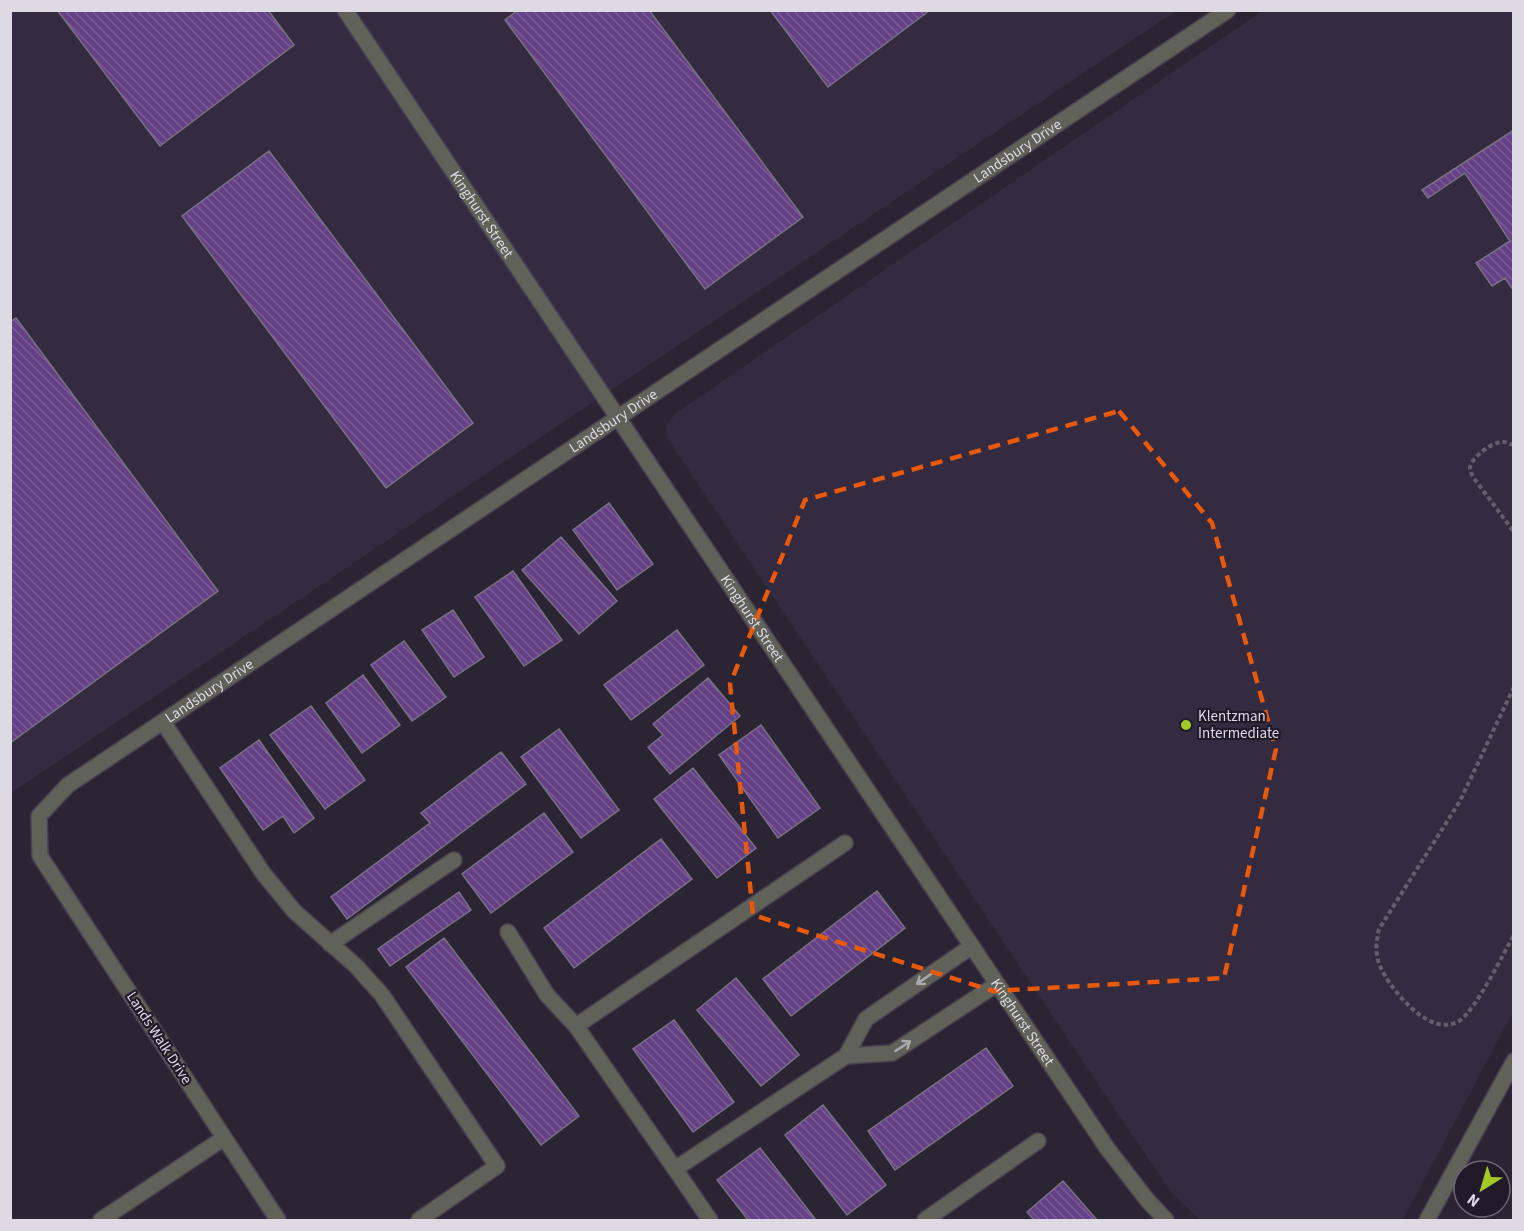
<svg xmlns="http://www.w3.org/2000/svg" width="1524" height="1231" font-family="'Source Sans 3',sans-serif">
  <defs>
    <pattern id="building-back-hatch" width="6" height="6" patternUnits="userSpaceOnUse" patternTransform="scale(1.5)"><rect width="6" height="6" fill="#644085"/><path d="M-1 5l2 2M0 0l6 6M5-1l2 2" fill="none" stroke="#7a5b96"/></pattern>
  </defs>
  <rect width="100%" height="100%" fill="#2b2433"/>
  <path fill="#352b40" d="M11,11H1176L11,793Z
    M1262,11H1513V1012L1403,1220H1200L1173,1194L1132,1135L667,438L666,426L676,413Z"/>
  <path fill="url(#building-back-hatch)" stroke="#797183" stroke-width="1.5" d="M57,10H268L294,45L160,146Z
    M518,10H649L803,217L705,289L505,20Z
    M770,10H930L828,87Z
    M1514,130V291L1505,278L1492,286L1476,263L1510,241L1465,173L1428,198L1422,190Z
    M269,151L473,423L386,488L182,216Z
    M16,318L218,591L10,743V322Z
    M609,503L653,564L617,590L573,530Z
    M561,537L617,601L579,634L522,570Z
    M513,571L562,640L524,666L475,597Z
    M453,610L484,657L454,677L422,630Z
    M677,630L704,665L631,720L604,685Z
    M404,641L446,697L412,721L371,665Z
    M363,675L400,725L362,753L326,703Z
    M708,678L740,716L670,774L648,747L663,735L653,724Z
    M311,706L365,780L325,809L270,735Z
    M761,725L820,808L778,838L719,755Z
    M559,729L619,810L581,838L521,757Z
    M259,740L314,818L294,833L283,816L263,830L220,768Z
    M501,752L526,784L347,919L331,897L430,823L421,813Z
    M693,768L756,848L717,878L654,799Z
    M544,813L573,852L491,913L462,874Z
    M661,839L692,879L574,968L544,928Z
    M877,891L905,928L791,1016L763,979Z
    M459,892L471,910L390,966L378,949Z
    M444,938L579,1116L541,1145L406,967Z
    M736,978L799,1055L761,1086L697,1010Z
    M674,1020L734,1102L693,1132L633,1049Z
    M986,1048L1013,1086L895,1170L868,1131Z
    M823,1105L886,1185L847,1215L785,1135Z
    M760,1148L816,1220H748L717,1180Z
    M1063,1181L1097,1220H1034L1027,1212Z"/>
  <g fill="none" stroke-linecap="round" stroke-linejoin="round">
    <defs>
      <g id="minor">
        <path id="s1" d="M345,10L1107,1148L1148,1201L1166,1220"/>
        <path d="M163,722L263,873L294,911L356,966L382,995L497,1166L419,1220"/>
        <path d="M508,932L547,995L576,1026"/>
        <path d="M330,944L454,860"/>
        <path d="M846,1056L892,1053L997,984"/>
        <path d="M675,1169L576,1026L845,843"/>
        <path d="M101,1220L224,1138"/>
        <path id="s2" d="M278,1220L40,856L39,816L68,785L1228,10"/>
        <path d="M710,1220L675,1169L846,1056L866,1019L972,946"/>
        <path d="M925,1220L1038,1141"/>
        <path d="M1427,1220L1514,1061"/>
      </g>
    </defs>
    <use href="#minor" stroke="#48414f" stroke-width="18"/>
    <path stroke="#645e6b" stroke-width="4" stroke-dasharray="4.5 3" stroke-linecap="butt" d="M1514,445C1510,444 1507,442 1504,442C1493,441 1472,457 1470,467C1470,473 1473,477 1476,481L1514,532
      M1514,687L1460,801L1379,929C1376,942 1375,954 1380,966C1390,989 1430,1039 1459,1021C1476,1010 1503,954 1514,935"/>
    <use href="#minor" stroke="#60625a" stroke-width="15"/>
  </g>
  <defs><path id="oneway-shaft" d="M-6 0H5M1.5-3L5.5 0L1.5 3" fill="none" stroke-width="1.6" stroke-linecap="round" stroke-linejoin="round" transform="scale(1.5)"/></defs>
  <g stroke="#acaaad">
    <use href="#oneway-shaft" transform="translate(924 979) rotate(145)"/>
    <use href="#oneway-shaft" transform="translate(903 1046) rotate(-33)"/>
  </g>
  <path fill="none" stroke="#e8590c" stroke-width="4.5" stroke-dasharray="12 8" stroke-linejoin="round" d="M1119,411L1212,523L1276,749L1224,978L993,991L753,915L730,684L805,500Z"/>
  <circle fill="#a3c926" stroke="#211a29" stroke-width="2" cx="1186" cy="725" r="6"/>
  <g text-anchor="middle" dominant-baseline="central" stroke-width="4.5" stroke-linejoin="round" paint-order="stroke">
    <g font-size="15" fill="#dedae4" stroke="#211a29">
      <text stroke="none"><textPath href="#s2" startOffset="1659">Landsbury Drive</textPath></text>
      <text stroke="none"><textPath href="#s1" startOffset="246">Kinghurst Street</textPath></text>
      <text stroke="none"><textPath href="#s2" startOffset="1173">Landsbury Drive</textPath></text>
      <text stroke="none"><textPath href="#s1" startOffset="732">Kinghurst Street</textPath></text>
      <text stroke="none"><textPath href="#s2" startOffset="687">Landsbury Drive</textPath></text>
      <text stroke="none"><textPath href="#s1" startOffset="1218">Kinghurst Street</textPath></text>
      <text transform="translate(159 1038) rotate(57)">Lands Walk Drive</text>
    </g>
    <g font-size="15" fill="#dedae4" stroke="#211a29" text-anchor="start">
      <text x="1198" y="716">Klentzman<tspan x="1198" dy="17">Intermediate</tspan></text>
    </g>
  </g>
  <rect width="1524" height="1231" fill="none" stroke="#dedae4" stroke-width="24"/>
  <g transform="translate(1482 1189) rotate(217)"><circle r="28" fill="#211a29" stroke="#6d6774" stroke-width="1.5"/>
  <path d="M0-4.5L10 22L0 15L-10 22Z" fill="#a3c926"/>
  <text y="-9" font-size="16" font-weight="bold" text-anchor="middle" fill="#dedae4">N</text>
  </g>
</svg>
